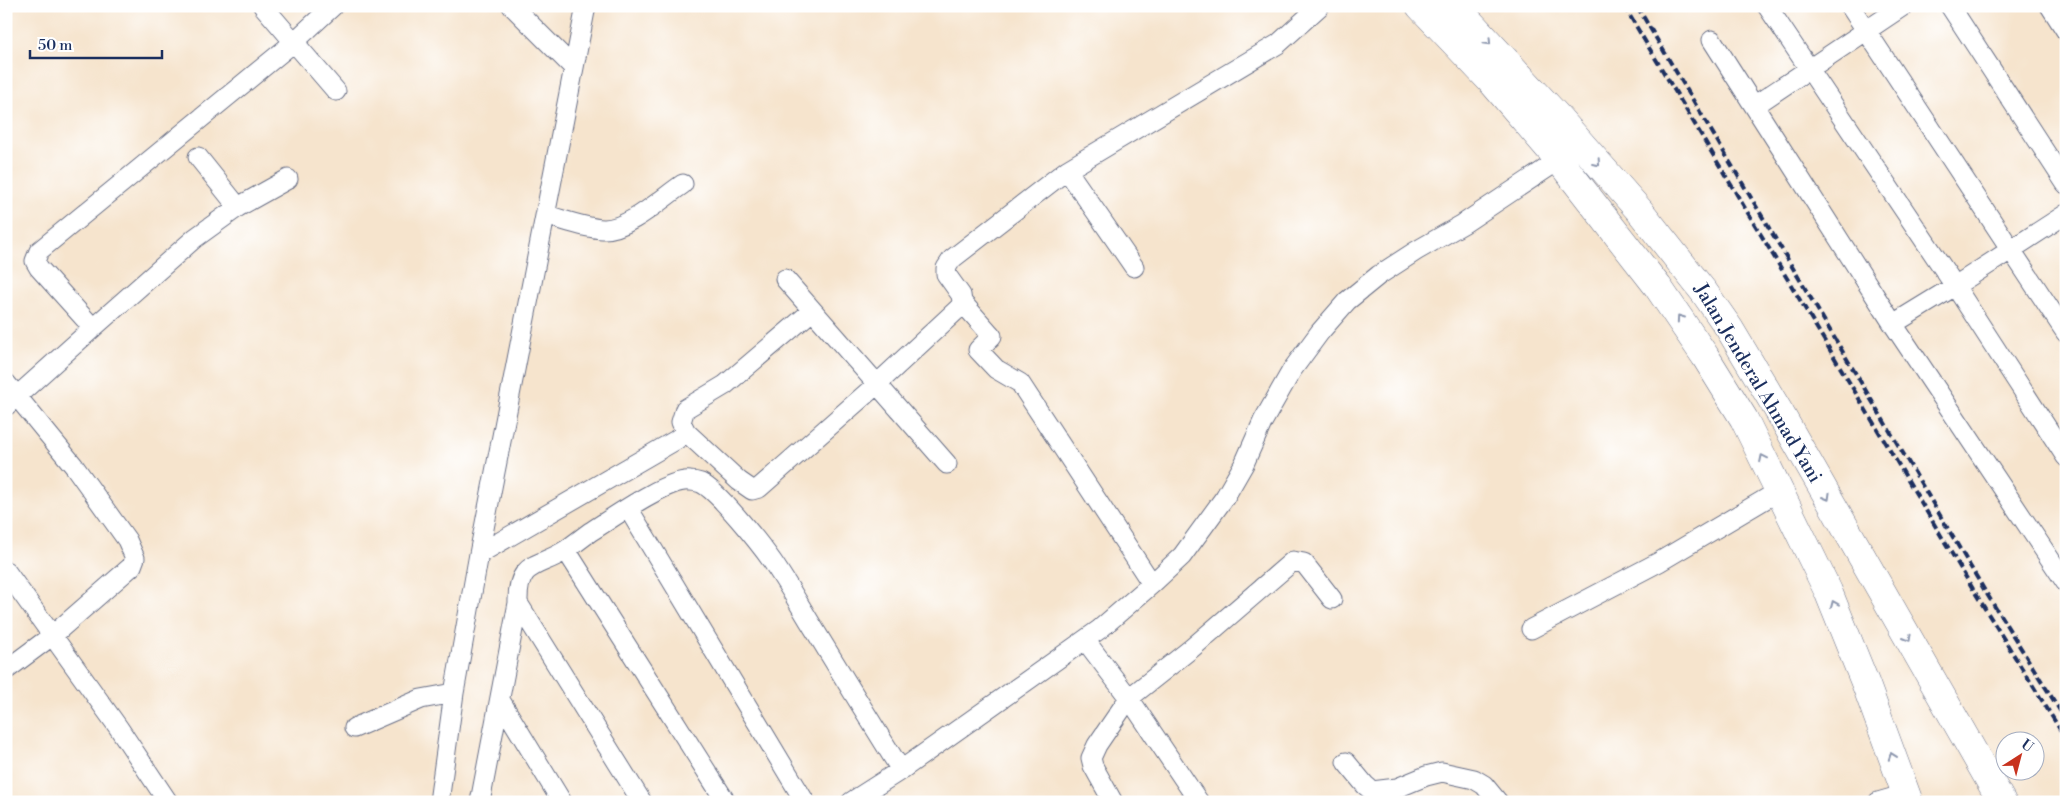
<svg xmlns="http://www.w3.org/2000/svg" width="2072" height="808" font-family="'Libre Bodoni',serif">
  <rect width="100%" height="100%" fill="#fff"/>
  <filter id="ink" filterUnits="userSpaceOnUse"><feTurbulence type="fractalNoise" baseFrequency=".02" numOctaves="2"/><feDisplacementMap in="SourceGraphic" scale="10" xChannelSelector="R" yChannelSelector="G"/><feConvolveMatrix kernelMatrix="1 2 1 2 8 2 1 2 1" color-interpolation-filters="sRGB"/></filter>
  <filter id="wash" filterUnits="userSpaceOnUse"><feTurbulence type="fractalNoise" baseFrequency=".0096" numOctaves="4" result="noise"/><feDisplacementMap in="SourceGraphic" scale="20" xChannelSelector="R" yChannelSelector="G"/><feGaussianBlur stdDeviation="1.12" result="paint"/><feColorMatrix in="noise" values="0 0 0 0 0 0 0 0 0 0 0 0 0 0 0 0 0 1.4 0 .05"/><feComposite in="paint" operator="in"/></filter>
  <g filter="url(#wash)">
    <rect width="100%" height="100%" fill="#f6e4cd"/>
  </g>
  <g filter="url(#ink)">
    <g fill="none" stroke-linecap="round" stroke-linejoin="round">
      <defs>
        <path id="minor" d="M263,6L336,91
          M512,6L574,68
          M1767,6L1955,286L2066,457
          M1850,6L2066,333
          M1950,6L2066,184
          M2050,6L2066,31
          M1712,40L1893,324L2066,583
          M1754,106L1903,6
          M198,157L238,207
          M1067,170L1134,267
          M546,215C564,220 584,228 603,229C628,230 662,198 683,184
          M785,279L947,464
          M1893,324L1955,286L2066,214
          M93,328L195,238L238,207L288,179
          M6,383L74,466L127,540L135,558L132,566L53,635L6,670
          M6,406L93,328L39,268L35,261L39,251L294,42L333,6
          M686,432L739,481L752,490L759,488L876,385L960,307L962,302
          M628,508L805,802
          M566,550L726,802
          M479,554L676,440L686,432L681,422L685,409L725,385L812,311
          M6,571L118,727L168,802
          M1152,584L1020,383L996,369L978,350L992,336L962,302L961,295L946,274V268L952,259L1067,170L1278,44L1320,6
          M518,603L642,802
          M1531,629L1659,562L1779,491
          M1085,640L1129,698L1199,802
          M500,700L562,802
          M354,728L421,699L454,693
          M1346,762L1365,785L1372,791L1397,788L1426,776L1442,772L1474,779L1484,785L1498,802
          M439,802L454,693L479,554L586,6
          M480,802L518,603C517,560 539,568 566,550C574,544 582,538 590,532C611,519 668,478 690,481C693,481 698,482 701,483C718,491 760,544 772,561C788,584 801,608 816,632C844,678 872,724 901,770
          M851,802L901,770L1100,629L1152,584L1182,556L1225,497L1244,464L1263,421L1292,370L1320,332L1347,301L1379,275L1416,251L1463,224L1559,160
          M1113,802L1093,766L1091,758L1097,745L1129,698L1192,648L1293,561L1304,563L1332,599
          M1878,802L1906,794"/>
        <path id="highway" d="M1420,6L1493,83L1559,160L1658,287L1705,356L1744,419L1828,591L1866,685L1909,802
          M1455,6L1555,114L1639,210L1704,292L1729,328L1781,415L2002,802"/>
      </defs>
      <use href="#minor" stroke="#686e85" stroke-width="21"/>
      <use href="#highway" stroke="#686e85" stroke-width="29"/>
      <use href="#minor" stroke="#fff" stroke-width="19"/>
      <use href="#highway" stroke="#fff" stroke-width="28"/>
      <path stroke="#1b2f5e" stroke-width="4" stroke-dasharray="8 4" stroke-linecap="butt" d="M1624,6L1979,599L2066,739
        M1637,6L1985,591L2066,720"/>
    </g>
    <defs><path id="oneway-chevron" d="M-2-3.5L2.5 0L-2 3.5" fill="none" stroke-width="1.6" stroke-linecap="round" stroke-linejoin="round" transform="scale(1.25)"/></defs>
    <g stroke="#8d97ae">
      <use href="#oneway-chevron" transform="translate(1488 42) rotate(47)"/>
      <use href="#oneway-chevron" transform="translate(1597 163) rotate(49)"/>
      <use href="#oneway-chevron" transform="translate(1680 318) rotate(-125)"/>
      <use href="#oneway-chevron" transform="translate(1763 458) rotate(-116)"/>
      <use href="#oneway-chevron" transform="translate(1827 497) rotate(60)"/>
      <use href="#oneway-chevron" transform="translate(1834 604) rotate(-113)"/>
      <use href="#oneway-chevron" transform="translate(1908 638) rotate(60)"/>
      <use href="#oneway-chevron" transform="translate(1892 756) rotate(-110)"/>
    </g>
  </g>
  <g text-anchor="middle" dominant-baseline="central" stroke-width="4" stroke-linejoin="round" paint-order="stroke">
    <g font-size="19" fill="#1b2f5e" stroke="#fff">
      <text transform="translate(1758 383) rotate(59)">Jalan Jenderal Ahmad Yani</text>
    </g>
  </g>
  <rect width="2072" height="808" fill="none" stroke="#fff" stroke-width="25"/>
  <g transform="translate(2020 756) rotate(36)"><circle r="24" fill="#ffffff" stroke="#a4acbf"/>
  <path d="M0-4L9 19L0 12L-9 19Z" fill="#c8321e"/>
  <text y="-8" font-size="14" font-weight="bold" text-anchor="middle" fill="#1b2f5e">U</text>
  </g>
  <path d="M30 50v8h132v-8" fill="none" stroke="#1b2f5e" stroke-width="2.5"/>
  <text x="38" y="50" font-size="15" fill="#1b2f5e" stroke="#ffffff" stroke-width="4" paint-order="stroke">50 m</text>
</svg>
